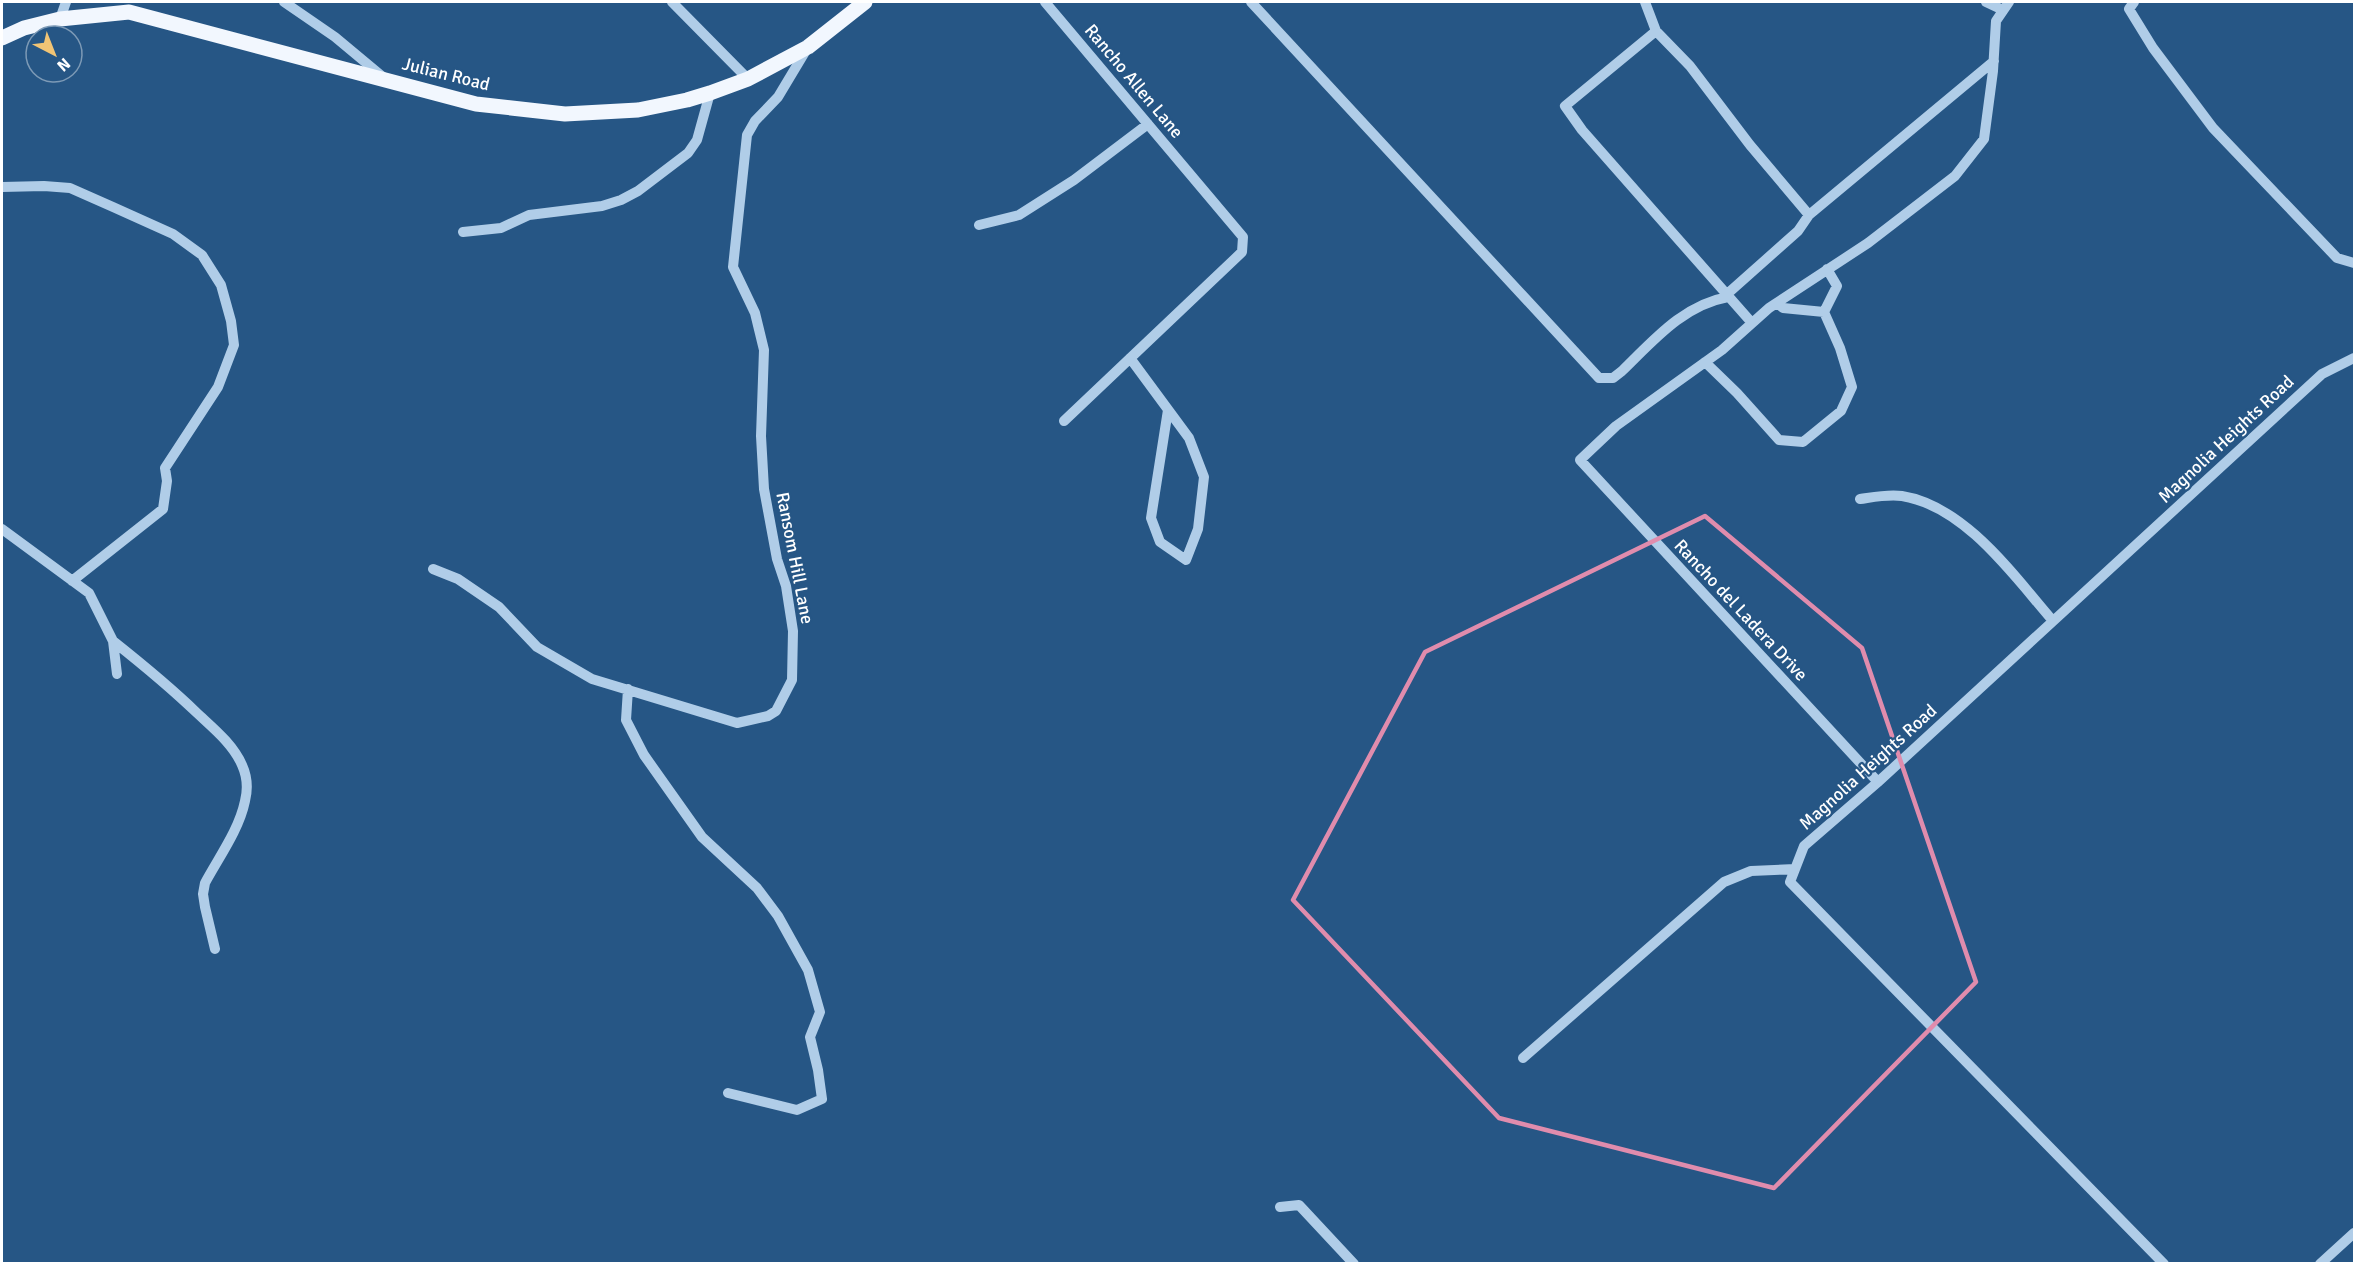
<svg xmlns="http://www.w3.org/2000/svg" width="2356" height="1265" font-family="Signika,sans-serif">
  <rect width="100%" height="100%" fill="#265685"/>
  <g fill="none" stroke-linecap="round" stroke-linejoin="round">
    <path stroke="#b0cde8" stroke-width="10" d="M284,2L335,37L383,77
      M672,2L748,79
      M1045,2L1243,237L1242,252L1064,421
      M1251,2L1599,378H1613L1622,371C1653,341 1683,305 1728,297
      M1645,2L1656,31L1565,106L1582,130L1752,323
      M1986,2L2003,10
      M2134,2L2129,9L2153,48L2213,128L2337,258L2354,263
      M60,19L66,2
      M1656,31L1690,66L1750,145L1809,215L1798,231L1726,295
      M2,187L44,186L70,188L113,207L173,234L202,255L221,285L231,321L234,345L218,387L165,468L167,481L163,509L72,581
      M1809,215L1994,61
      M979,225L1019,215L1074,180L1148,124
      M463,232L501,228L529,215L602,206L621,200L638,191L688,153L697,140L710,93
      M1777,303L1783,308L1824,312
      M1130,358L1189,438L1204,477L1198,529L1186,560L1160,542L1151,518L1168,410
      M1705,362L1737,393L1779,440L1803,442L1841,411L1852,387L1840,348L1824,312L1837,286L1827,269
      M1860,499C1874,497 1888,494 1902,496C1965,506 2014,576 2053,621
      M2,529L89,593L113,641L117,674
      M433,569L458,579L499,607L537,647L592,679L737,723L768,716L776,711L792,680L793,631L786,586L777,559L764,489L761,436L764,350L755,313L733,267L747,135L755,121L778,97L808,47
      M113,641C142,664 170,687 197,713C213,728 233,744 242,765C247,776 248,789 245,801C239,830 219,857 205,883L203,894L205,907L215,949
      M628,689L626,720L644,755L702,837L757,888L778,916L808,970L820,1012L810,1037L818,1070L822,1099L797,1110L728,1093
      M1878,782L1580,460L1616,426L1722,350L1769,308L1868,243L1955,176L1984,139L1993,71L1996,21L2009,2
      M1523,1058L1724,882L1751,871L1795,869
      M1280,1207L1299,1205L1354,1264
      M2164,1264L1790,882L1804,846L1878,782L2322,374L2354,358
      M2320,1264L2354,1233"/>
    <path stroke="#f2f7fe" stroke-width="15" d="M2,38L24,28L60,19L129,12L476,104L565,114L638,110L687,100L710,93L748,79L808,47L865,2"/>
  </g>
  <path fill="none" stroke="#e08cad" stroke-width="4.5" stroke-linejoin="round" d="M1705,516L1862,648L1976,982L1774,1188L1499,1118L1293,900L1425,652Z"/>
  <g text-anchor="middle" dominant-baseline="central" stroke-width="4.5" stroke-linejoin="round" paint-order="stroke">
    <g font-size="18" fill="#fff" stroke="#265685">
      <text transform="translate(446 74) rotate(14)">Julian Road</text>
      <text transform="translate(1134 81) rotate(50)">Rancho Allen Lane</text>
      <text transform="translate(2226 439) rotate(-43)">Magnolia Heights Road</text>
      <text transform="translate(795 558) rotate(79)">Ransom Hill Lane</text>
      <text transform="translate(1741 610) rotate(47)">Rancho del Ladera Drive</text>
      <text transform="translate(1868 767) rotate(-42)">Magnolia Heights Road</text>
    </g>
  </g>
  <rect width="2356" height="1265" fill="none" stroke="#ffffff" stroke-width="6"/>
  <g transform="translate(54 54) rotate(138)"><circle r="28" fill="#265685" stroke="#7d9ab6" stroke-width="1.5"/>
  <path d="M0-4.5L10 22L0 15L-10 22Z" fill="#f1c475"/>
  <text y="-9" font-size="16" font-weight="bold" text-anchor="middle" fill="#ffffff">N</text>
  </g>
</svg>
